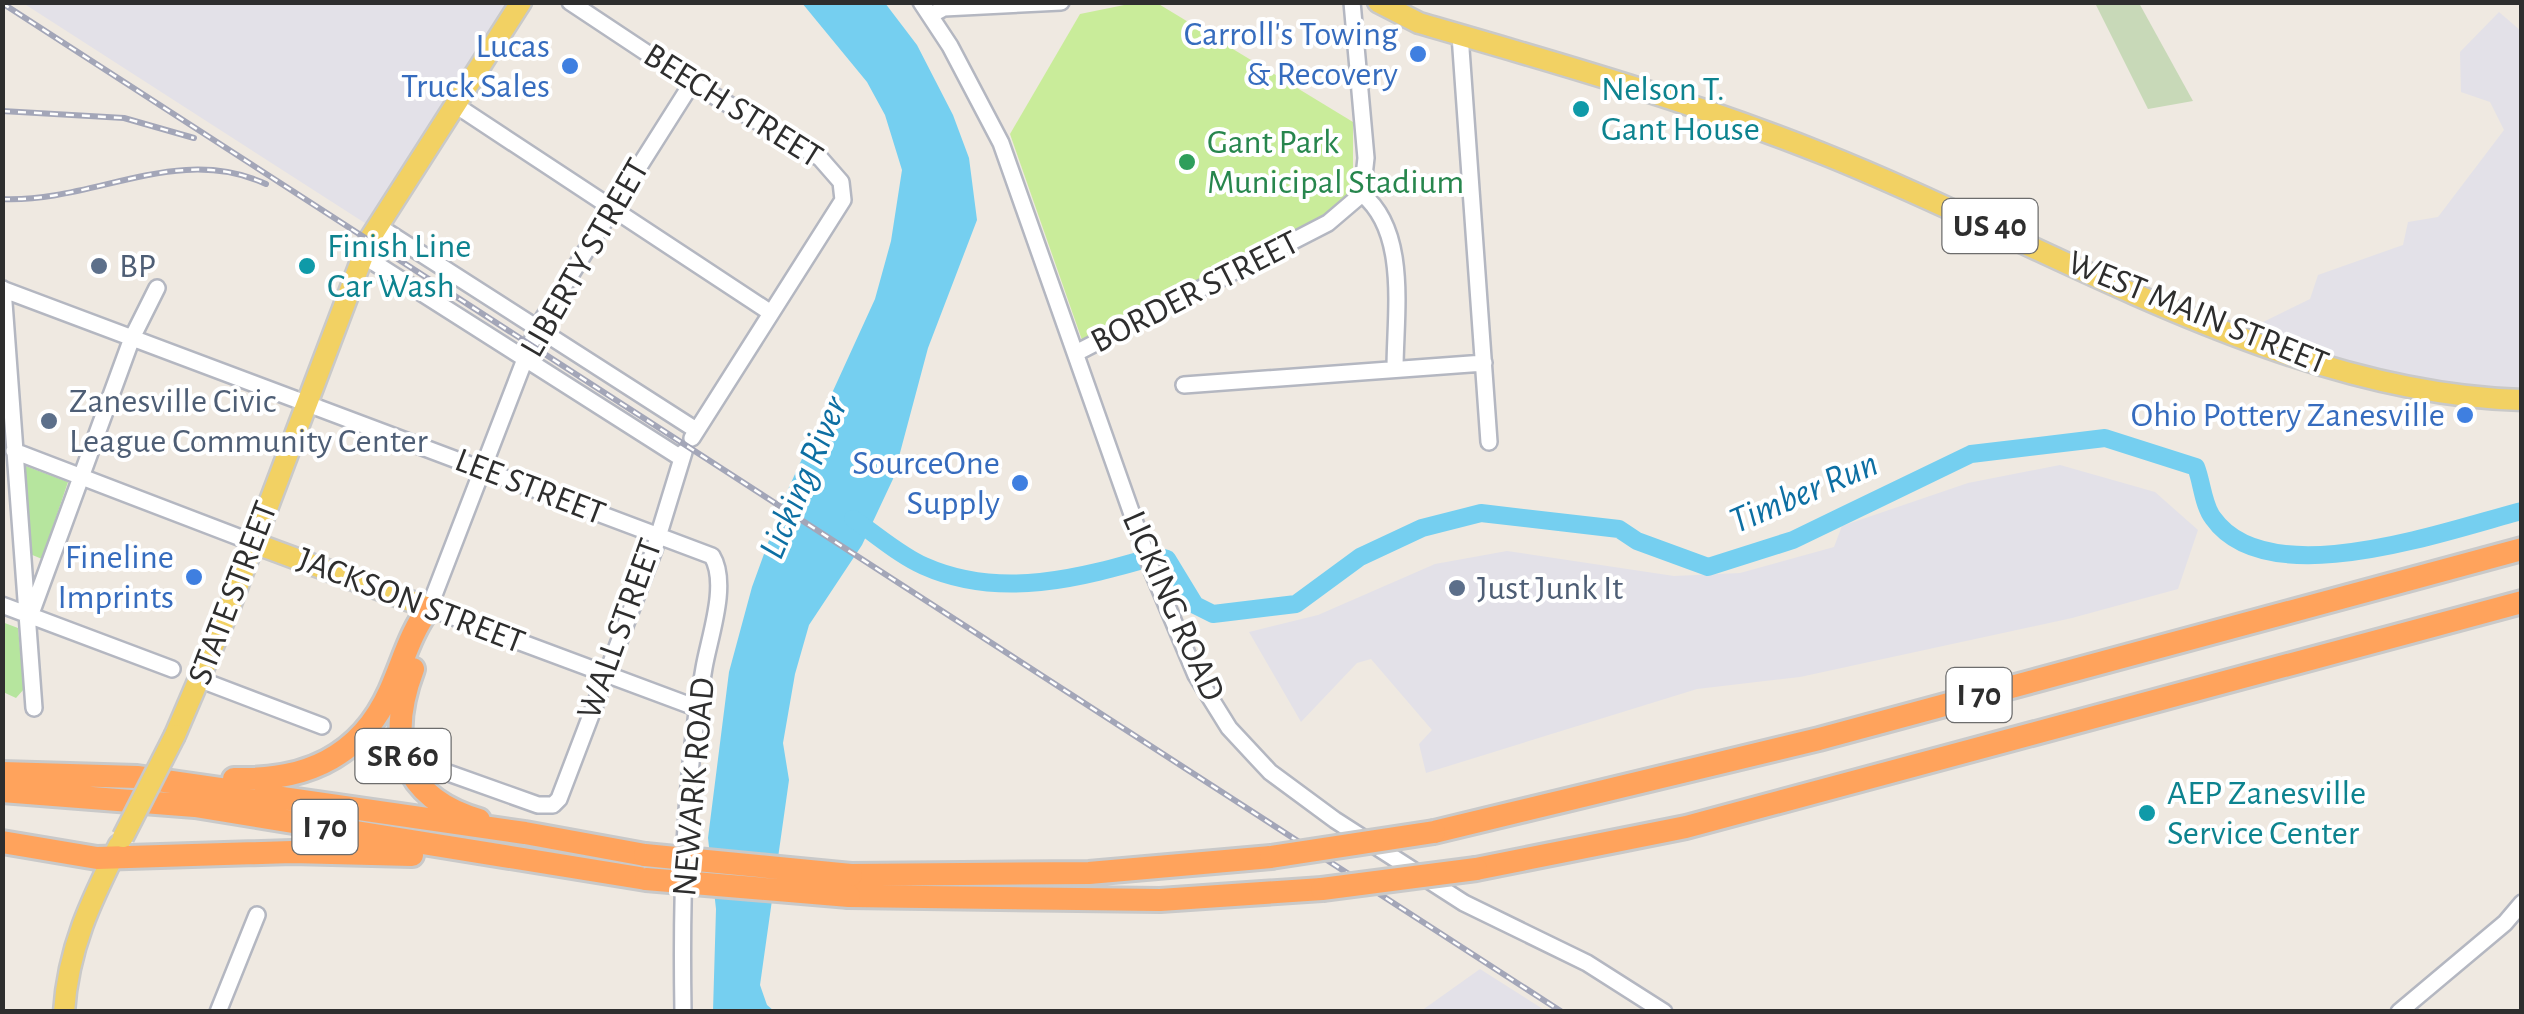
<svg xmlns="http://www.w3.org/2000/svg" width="2524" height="1014" font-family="'Alegreya Sans',sans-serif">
  <rect width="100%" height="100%" fill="#efe9e1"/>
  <path fill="#e3e1e8" d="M23,3H513L368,225Z
    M2499,12L2521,31V391L2386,376L2247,330L2310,299L2318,275L2403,245L2408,222L2438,217L2504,130L2490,102L2461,92L2460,52Z
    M2060,465L2155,492L2198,530L2178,589L2072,618L1800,677L1697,689L1426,773L1419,744L1432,730L1371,659L1357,663L1301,722L1249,632L1318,615L1435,564L1507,551L1674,576L1740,573L1834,547L1842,526L1968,483Z
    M1480,969L1546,1011H1421Z"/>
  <path fill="#b6e59e" d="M23,465L68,482L42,559L30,554Z
    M2,622L18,628L24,689L16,698L3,692Z"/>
  <path fill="#c8d9b8" d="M2095,3H2139L2193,101L2148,109Z"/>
  <path fill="#c9ec9a" d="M1134,3H1157L1353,122V187L1338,208L1082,340L1010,134L1080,14Z"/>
  <path fill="#75cff0" d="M802,3H885L917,45L953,115L969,158L977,220L928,348L893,479L862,545L809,625L795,674L783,743L789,780L760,985L767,1005L774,1011H713L716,909L708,838L729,672L752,587L785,496L875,299L891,241L902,170L885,115L867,82Z"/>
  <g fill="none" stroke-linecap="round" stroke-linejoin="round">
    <path stroke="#75cff0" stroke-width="18" d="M853,519C876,534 899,555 924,566C1000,600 1081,578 1156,556L1167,559L1195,605L1213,614L1296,604L1360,557L1422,528L1481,513L1619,529L1637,541L1708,567L1793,540L1971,454L2105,438L2196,467C2202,482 2203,505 2213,518C2268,596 2447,530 2522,511"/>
    <defs>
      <path id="minor" d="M570,2L692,83L820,158L841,182L843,200L692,438
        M921,2L950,46L1001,143L1151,568L1196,675L1229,728L1270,772L1335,820L1464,903L1587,963L1664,1012
        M1352,2L1366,158L1362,194C1409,232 1395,315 1395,369
        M931,15L944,8L1061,2
        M1460,35L1489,442
        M692,83L537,328L429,608L697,708
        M457,106L771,313
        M378,226L696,430
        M362,255L681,458
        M2,289L712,556C729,584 709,638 704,668C684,781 681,897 683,1012
        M3,289L34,708
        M1076,353L1328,223L1362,194
        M1184,385L1484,363
        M14,451L254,543
        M2,605L172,669
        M32,611L132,338L157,288
        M201,680L322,726
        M440,770L538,805H553L559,799L654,550L684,452
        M218,1012L257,915
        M2399,1012L2505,923L2522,903"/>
      <path id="major" d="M1378,2L1419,23C1554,62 1691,101 1821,153C2041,240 2282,394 2522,400
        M254,543L429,608
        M175,735L229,609L369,240L521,2
        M64,1012C68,948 91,901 119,845"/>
      <path id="highway" d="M413,669C386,741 401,797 479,820
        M2,773L137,777L525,833L645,855
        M234,779C304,781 360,758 390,691C403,662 410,633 429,608
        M2,791L195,806L646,879
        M1434,832L1819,739L2522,549
        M2,842L97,858L292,852L412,855
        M1476,869L1686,827L2522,602
        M851,875L1089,873L1271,857
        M849,896L1160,900L1322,889"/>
    </defs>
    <use href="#minor" stroke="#b4b7c1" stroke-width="20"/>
    <use href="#major" stroke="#c9c9c9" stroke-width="25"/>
    <use href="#highway" stroke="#c9c9c9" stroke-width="28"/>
    <use href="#minor" stroke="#fff" stroke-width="15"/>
    <use href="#major" stroke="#f2d163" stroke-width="20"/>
    <use href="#highway" stroke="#ffa35c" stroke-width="22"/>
    <defs>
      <path id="rail" d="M2,3L1562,1012
        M2,111L124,118L194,138
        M2,199C94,203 177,143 266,184"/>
    </defs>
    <use href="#rail" stroke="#a3a6b8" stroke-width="6"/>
    <use href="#rail" stroke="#fff" stroke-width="2.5" stroke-dasharray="8" stroke-linecap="butt"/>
    <defs>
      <path id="major-bridge" d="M123,837L175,735"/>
      <path id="highway-bridge" d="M645,855L851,875
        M1271,857L1434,832
        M646,879L849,896
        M1322,889L1476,869"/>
    </defs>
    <use href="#major-bridge" stroke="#c9c9c9" stroke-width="25" stroke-linecap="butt"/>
    <use href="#highway-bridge" stroke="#c9c9c9" stroke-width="28" stroke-linecap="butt"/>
    <use href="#major-bridge" stroke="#f2d163" stroke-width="20"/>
    <use href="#highway-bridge" stroke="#ffa35c" stroke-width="22"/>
  </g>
  <g fill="#3f7fe0" stroke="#fff" stroke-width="4">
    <circle cx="1418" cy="54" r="10"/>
    <circle cx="570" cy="66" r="10"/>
    <circle cx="2465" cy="415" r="10"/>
    <circle cx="1020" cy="483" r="10"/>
    <circle cx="194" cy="577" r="10"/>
  </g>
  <g fill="#0f9aa8" stroke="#fff" stroke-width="4">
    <circle cx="1581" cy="109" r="10"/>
    <circle cx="307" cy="266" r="10"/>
    <circle cx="2147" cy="813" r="10"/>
  </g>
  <circle fill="#2e9e5b" stroke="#fff" stroke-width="4" cx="1187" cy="162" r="10"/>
  <g fill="#5c6f8a" stroke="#fff" stroke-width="4">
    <circle cx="99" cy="266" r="10"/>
    <circle cx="49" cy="421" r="10"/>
    <circle cx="1457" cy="588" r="10"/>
  </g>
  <g text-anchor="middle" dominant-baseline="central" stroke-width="8" stroke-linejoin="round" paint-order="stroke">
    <g fill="#fff" stroke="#6d6d6d" stroke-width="2.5">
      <rect x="1942.5" y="199" width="95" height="54" rx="8"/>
      <rect x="1946.5" y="668" width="65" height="54" rx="8"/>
      <rect x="355.5" y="729" width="95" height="54" rx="8"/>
      <rect x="292.5" y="800" width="65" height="54" rx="8"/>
    </g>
    <g font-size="32" font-weight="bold" fill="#2e2e2e">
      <text x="1990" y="226">US 40</text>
      <text x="1979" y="695">I 70</text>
      <text x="403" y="756">SR 60</text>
      <text x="325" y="827">I 70</text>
    </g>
    <g font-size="35" fill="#366cbe" stroke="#fff" text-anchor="end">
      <text x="1398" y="34">Carroll's Towing<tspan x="1398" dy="40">&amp; Recovery</tspan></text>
      <text x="550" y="46">Lucas<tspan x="550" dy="40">Truck Sales</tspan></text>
      <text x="2445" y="415">Ohio Pottery Zanesville</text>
      <text x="1000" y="463">SourceOne<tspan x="1000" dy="40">Supply</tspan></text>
      <text x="174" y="557">Fineline<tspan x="174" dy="40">Imprints</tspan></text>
    </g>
    <g font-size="35" fill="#0d838f" stroke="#fff" text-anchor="start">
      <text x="1601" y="89">Nelson T.<tspan x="1601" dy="40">Gant House</tspan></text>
      <text x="327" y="246">Finish Line<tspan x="327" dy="40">Car Wash</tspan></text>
      <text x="2167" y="793">AEP Zanesville<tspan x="2167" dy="40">Service Center</tspan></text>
    </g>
    <g font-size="35" fill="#2e2e2e" stroke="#fff">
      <text transform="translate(733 106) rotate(32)">BEECH STREET</text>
      <text transform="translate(585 258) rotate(-60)">LIBERTY STREET</text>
      <text transform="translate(1195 292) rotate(-27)">BORDER STREET</text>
      <text transform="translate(2198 313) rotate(22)">WEST MAIN STREET</text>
      <text transform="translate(530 487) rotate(21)">LEE STREET</text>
      <text transform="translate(233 593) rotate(-69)">STATE STREET</text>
      <text transform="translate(411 601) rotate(21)">JACKSON STREET</text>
      <text transform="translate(1173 606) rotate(66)">LICKING ROAD</text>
      <text transform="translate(620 629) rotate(-70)">WALL STREET</text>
      <text transform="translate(694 787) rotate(-85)">NEWARK ROAD</text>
    </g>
    <g font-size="35" fill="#27864d" stroke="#fff" text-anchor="start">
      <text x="1207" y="142">Gant Park<tspan x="1207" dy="40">Municipal Stadium</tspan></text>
    </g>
    <g font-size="35" fill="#4e5e75" stroke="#fff" text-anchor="start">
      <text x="119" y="266">BP</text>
      <text x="69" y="401">Zanesville Civic<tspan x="69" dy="40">League Community Center</tspan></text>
      <text x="1477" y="588">Just Junk It</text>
    </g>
    <g font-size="38" font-style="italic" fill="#0d6fa3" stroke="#fff">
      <text transform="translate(804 478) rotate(-67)">Licking River</text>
      <text transform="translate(1804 493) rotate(-23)">Timber Run</text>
    </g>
  </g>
  <rect width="2524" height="1014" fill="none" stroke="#2e2e2e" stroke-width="10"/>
</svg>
